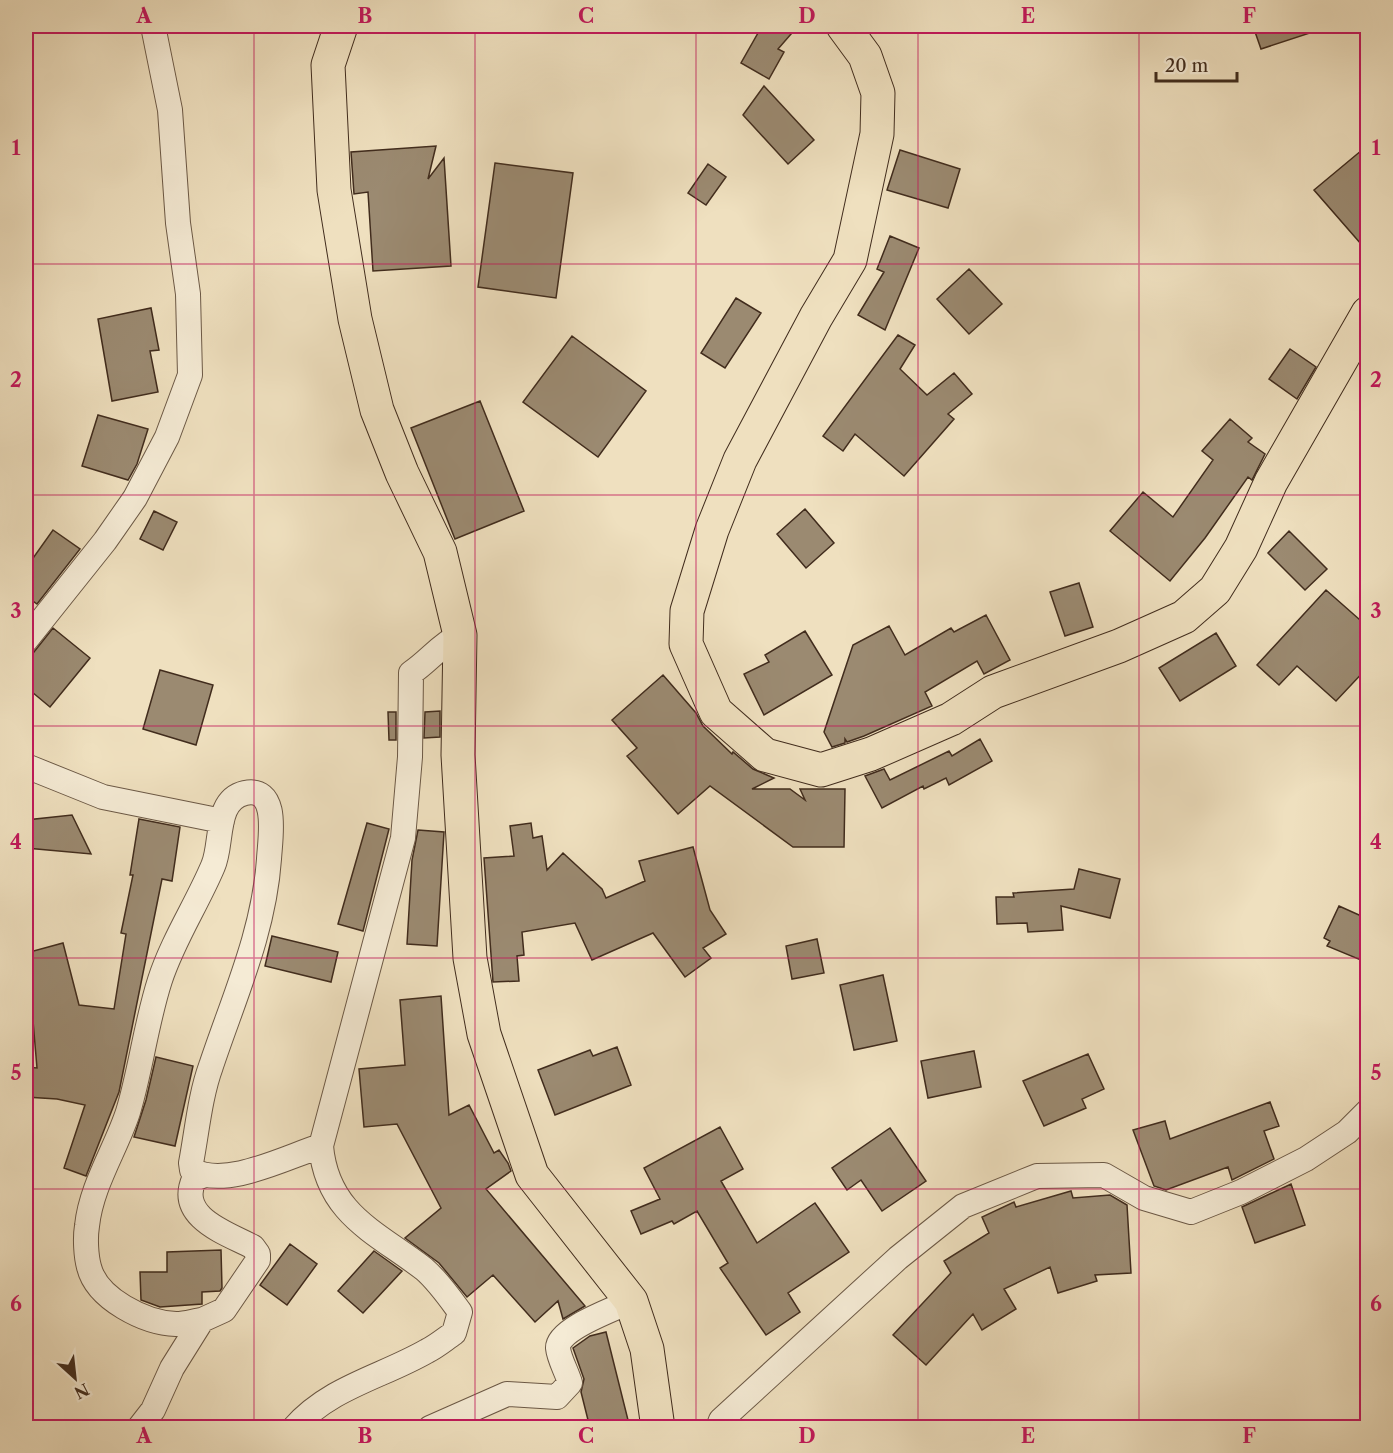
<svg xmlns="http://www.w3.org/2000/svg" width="1393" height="1453" font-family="'Libre Caslon Text',serif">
  <rect width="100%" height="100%" fill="#efe0bf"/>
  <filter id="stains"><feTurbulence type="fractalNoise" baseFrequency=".00333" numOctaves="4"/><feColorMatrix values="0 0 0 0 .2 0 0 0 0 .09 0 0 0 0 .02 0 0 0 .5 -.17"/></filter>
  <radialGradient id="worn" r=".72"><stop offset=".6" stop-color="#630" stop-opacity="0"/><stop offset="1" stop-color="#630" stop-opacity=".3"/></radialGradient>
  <path fill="#9b8a71" stroke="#412c1d" stroke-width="1.5" d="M762,26H798L778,49L784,52L769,79L741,63Z
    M1253,26H1319V30L1261,49Z
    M764,86L814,140L788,164L743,115Z
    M1368,145V252L1314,190Z
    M436,146L428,179L444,158L451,266L373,271L368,192L354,194L351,152Z
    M900,150L960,169L948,208L887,190Z
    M495,163L573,173L556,298L478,287Z
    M708,164L726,177L706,205L688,193Z
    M890,236L919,248L885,330L858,315L884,272L877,269Z
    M969,269L1002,304L969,334L937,299Z
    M736,298L761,313L725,368L701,353Z
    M151,308L159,350L150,351L158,392L112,401L98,319Z
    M898,335L915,345L900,369L927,395L954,373L972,394L948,414L954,419L904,476L855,434L843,451L823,436Z
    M572,336L646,391L598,457L523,402Z
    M1290,349L1316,367L1297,399L1269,379Z
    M480,401L524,511L455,539L411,428Z
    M98,415L148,429L137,464L128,480L82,466Z
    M1230,419L1252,438L1248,442L1265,454L1252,480L1248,477L1205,538L1170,581L1110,531L1143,492L1173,517L1213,460L1202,451Z
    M805,509L834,543L806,568L777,534Z
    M154,511L177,522L163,550L140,539Z
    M53,530L80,549L37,604L26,596V568Z
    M1289,531L1327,569L1305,590L1268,553Z
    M1079,583L1093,627L1065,636L1050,592Z
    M1326,590L1368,627V667L1336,701L1297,666L1279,685L1257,665Z
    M986,615L1010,660L984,674L977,661L925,692L932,706L864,736L847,742L845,739V743L832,747L824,732L853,645L889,626L905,655L951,628L954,632Z
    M53,628L90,658L50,707L26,687V662Z
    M805,631L832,675L764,715L744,674L769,662L765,655Z
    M1216,633L1236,666L1180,701L1159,668Z
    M160,670L213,685L196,745L143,729Z
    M663,675L696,713L703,726L732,754L733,752L753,769L774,778L752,789H790L805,800L800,789H845L844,847H793L710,786L678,814L627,756L637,748L612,720Z
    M440,711V737L424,738L425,712Z
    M388,712H396V740H389Z
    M980,739L992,761L949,785L946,778L924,789L923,786L882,808L865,776L884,769L890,780L949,751L952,756Z
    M72,815L91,854L26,848V820Z
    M139,819L180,827L172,881L162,879L119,1092L86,1176L64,1168L85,1105L57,1099L26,1097V1067L37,1068L32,1009L26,985V953L63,943L79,1005L114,1009L126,934L121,933L133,875H130Z
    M367,823L389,829L363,931L338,924Z
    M531,823L533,838L542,836L547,870L563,853L602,889L606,898L645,881L639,861L693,847L710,910L726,934L703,948L711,958L685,977L653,933L592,960L575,923L522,932L524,955L517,956L519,981L493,982L484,858L514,856L510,826Z
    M418,830L444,832L437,946L407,944L412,860Z
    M1079,869L1120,879L1110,918L1061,906L1063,930L1028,932L1027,923L997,924L996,897H1014L1013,893L1074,889Z
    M1339,906L1368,919V963L1327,946L1330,941L1324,938Z
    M272,936L338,952L331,982L265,966Z
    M817,939L824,973L792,979L786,946Z
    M883,975L897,1041L854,1050L840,985Z
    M441,996L449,1115L469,1105L494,1153L499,1150L508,1163L511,1171L486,1189L585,1306L563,1319L558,1301L535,1322L493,1275L467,1297L439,1263L405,1238L441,1208L397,1124L364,1127L359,1069L405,1065L400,1000Z
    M617,1047L631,1085L555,1115L538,1070L590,1050L593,1056Z
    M974,1051L981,1087L928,1098L921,1061Z
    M1088,1054L1104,1089L1082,1099L1086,1108L1044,1126L1023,1081Z
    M156,1057L193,1066L175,1146L134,1137L146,1100Z
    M1270,1102L1279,1126L1264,1131L1274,1159L1232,1180L1228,1167L1166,1190L1154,1186L1133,1130L1165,1121L1170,1139Z
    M720,1127L743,1169L721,1181L757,1243L815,1203L849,1252L788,1293L800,1312L766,1335L720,1268L728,1263L697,1211L674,1224L672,1221L641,1234L631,1211L660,1199L644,1168Z
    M890,1128L926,1181L882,1211L861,1180L847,1190L832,1168Z
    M1291,1184L1305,1225L1255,1243L1242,1207Z
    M1071,1191L1073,1198L1110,1195L1127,1205L1131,1273L1095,1275L1097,1281L1058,1293L1050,1267L1004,1289L1016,1309L982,1330L973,1314L926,1365L893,1335L951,1273L944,1261L989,1233L982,1217L1014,1202L1016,1207Z
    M290,1244L317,1264L287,1305L260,1285Z
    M221,1250L222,1288L220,1291L202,1292V1304L160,1307L141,1300L140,1272H167V1252Z
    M374,1251L402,1271L363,1313L338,1291Z
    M606,1332L630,1428H590L581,1392L584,1379L573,1348L590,1336Z"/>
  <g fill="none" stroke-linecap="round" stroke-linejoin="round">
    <defs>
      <path id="street" d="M26,640L105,541L135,498L167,437L190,375L188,294L178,223L170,110L153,26
        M26,766L103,797L222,821
        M202,1320C194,1321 185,1324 176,1324C145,1323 97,1299 89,1267C86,1256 85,1238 87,1226C91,1186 116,1149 128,1112C141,1069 146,1023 160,980C173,940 197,904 213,866C223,844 214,800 245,793C280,786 270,839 269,859C264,932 234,997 211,1066C200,1096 197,1131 191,1163L192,1170C226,1189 286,1157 321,1146
        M139,1428L153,1410L172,1368L202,1320L224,1310L258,1260V1254L253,1247C227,1233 177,1218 194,1179L202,1176
        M294,1428C330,1387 382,1377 427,1351C437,1346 445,1339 454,1333L460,1312C449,1297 438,1281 424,1269C376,1232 327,1214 321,1146L403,838L410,757L411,673C429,661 440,645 460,635
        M430,1428L507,1394L557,1397L570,1383C567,1372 559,1359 558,1348C557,1329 615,1309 631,1301
        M718,1428L721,1420L898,1258L963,1206L1037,1176L1104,1175L1144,1198L1191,1212L1241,1192L1306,1159L1347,1132L1368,1111"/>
      <path id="primary" d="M341,26L328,65L334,190L355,319L377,410L402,473L440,552L460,635L458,755L470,958L484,1034L532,1175L631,1301L647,1349L658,1428
        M843,26L865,56L878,93L877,134L850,260L816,317L740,460L712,530L687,611L686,644L716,712L765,755L821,770L871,754L951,719L993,692L1119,646L1184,617L1215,590L1241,548L1271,482L1368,313"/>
    </defs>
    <use href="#street" stroke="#6c5946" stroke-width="26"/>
    <use href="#primary" stroke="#412c1d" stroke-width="35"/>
    <use href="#street" stroke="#f5ebd5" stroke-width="24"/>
    <use href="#primary" stroke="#efe0bf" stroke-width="33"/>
  </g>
  <path fill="none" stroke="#c2185b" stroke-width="1.5" stroke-opacity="0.55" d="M254,26V1428M475,26V1428M696,26V1428M918,26V1428M1139,26V1428M26,264H1368M26,495H1368M26,726H1368M26,958H1368M26,1189H1368"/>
  <rect width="1393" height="1453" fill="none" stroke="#efe0bf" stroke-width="66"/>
  <g transform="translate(75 1378) rotate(153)" stroke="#f5ebd5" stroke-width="4.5" paint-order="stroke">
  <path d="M0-4.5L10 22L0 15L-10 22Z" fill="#412c1d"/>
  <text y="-9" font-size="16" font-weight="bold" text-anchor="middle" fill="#412c1d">N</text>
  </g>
  <path d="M1156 72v9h81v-9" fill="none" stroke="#412c1d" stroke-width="3"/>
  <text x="1165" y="72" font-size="18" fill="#412c1d" stroke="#f5ebd5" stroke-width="4.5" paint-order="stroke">20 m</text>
  <rect x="33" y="33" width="1327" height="1387" fill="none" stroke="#c2185b" stroke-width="2"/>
  <g font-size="20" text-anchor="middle" font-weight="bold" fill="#c2185b">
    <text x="144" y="23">A</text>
    <text x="365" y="23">B</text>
    <text x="586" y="23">C</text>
    <text x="807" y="23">D</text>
    <text x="1028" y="23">E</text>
    <text x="1249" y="23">F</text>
    <text x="16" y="155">1</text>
    <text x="1376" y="155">1</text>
    <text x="16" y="387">2</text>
    <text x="1376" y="387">2</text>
    <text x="16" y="618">3</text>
    <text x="1376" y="618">3</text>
    <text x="16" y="849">4</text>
    <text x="1376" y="849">4</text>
    <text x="16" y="1080">5</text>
    <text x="1376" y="1080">5</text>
    <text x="16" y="1311">6</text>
    <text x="1376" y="1311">6</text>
    <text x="144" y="1443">A</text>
    <text x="365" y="1443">B</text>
    <text x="586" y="1443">C</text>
    <text x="807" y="1443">D</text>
    <text x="1028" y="1443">E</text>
    <text x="1249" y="1443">F</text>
  </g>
  <rect width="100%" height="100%" filter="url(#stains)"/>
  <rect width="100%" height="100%" fill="url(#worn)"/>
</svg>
